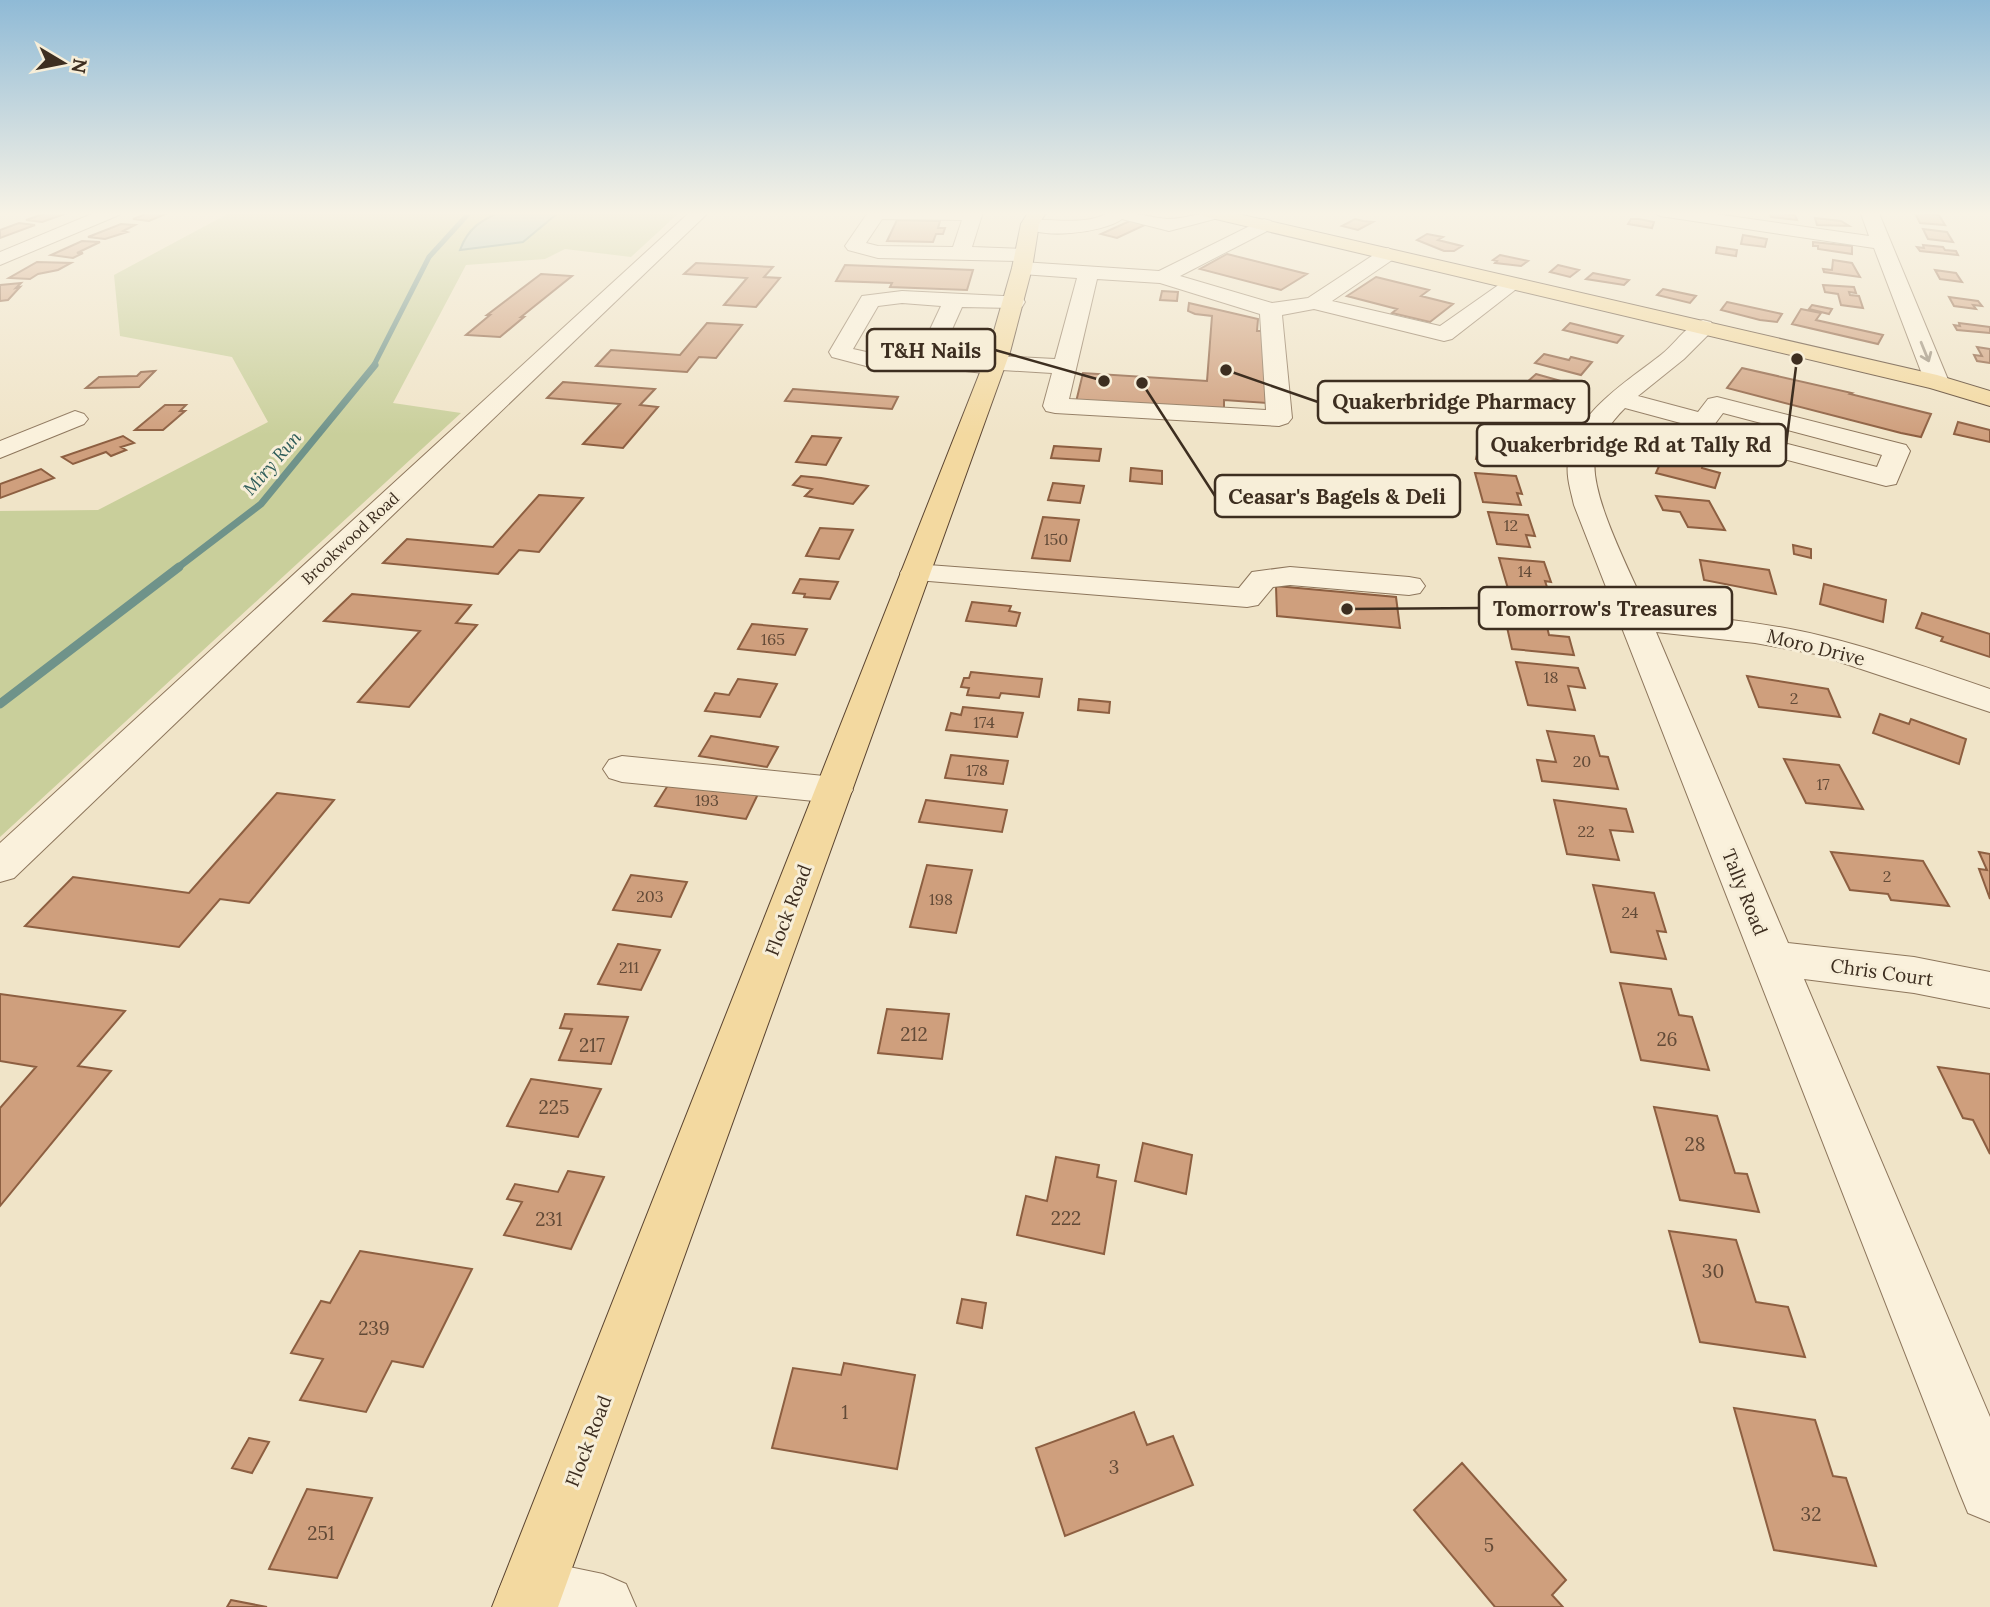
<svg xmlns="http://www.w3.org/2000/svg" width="1990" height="1607" font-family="Lora,serif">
  <rect width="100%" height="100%" fill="#f0e4c8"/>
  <path fill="#c9cf9b" d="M233,211H503L488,217L523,242L558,213L569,211H681L631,257L565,249L545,259L466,265L393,403L461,413L0,837V511L98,510L268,422L232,357L120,336L114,275Z"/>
  <path fill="#a9c4bc" stroke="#6f938a" stroke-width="2" d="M503,211H569L558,213L523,242L460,250C468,228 481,220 503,211Z"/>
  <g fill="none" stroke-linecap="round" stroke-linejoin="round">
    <path stroke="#6f938a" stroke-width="5" d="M373,367L429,257L471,211"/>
    <path stroke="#6f938a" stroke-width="7" d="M176,569L261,504L375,365"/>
    <path stroke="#6f938a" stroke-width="9" d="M0,704L179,567"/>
  </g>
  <path fill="#cf9f7d" stroke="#8d5f41" stroke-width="2" d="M52,211H73L42,222L26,220Z
    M154,211H172L149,221L133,219Z
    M1769,211H1785L1786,214L1795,215L1797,220L1771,217Z
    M1915,213L1939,215L1945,225L1920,223Z
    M1815,218L1841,221L1849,226L1817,225Z
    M1134,219L1149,223L1117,238L1101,234Z
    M1355,219L1363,221L1373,222L1358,230L1342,226Z
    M1631,219H1639L1654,222L1652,228L1628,224Z
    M897,220L940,221L938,228H945L943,234H936L933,242L887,241Z
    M19,223L35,225L0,238V230Z
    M121,224L135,225L123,231L127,232L105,239L88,237Z
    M1923,229L1947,232L1953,242L1928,239Z
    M1427,234L1443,237L1438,240L1462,246L1454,251H1444L1417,240Z
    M1743,235L1767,239L1765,247L1741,244Z
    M82,241L100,242L77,253H83L73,258L51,255Z
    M1813,242L1852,246V254L1818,249V246H1813Z
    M1923,245L1943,247L1945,250L1956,251L1958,255L1920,251L1917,247L1924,248Z
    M1717,247L1737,250L1736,256L1716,253Z
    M1227,254L1307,274L1281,290L1200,269Z
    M1500,255L1528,261L1521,266L1495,263L1497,261L1493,260Z
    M1833,260L1852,263L1860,277L1824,272L1823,269L1832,270Z
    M37,262L71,263L58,270L38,274L30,279L9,278Z
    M696,263L773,267L764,277L780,278L756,307L724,305L747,278L684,274Z
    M845,265L973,270L967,290L890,287L892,283L836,281Z
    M1558,265L1579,270L1570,277L1550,272Z
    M1935,270L1956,273L1962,282L1940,279Z
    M1593,273L1629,280L1624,285L1586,279Z
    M541,274L572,276L521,317H524L500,337L466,335L490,315H487Z
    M1376,277L1429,290L1421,296L1453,304L1430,322L1392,313L1397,309L1347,296Z
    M21,283L16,288L20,287L8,300L0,301V285Z
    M1823,285L1854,287L1856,293L1849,292L1850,295L1859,296L1863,308L1841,305L1838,294L1825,292Z
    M1663,289L1696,296L1690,303L1657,295Z
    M1162,291L1178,292L1177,301L1160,300Z
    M1949,297L1978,301L1982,306L1973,305L1976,309L1954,306Z
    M1727,302L1782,314L1777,322L1760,320L1721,310Z
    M1189,303L1258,319L1257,331H1265L1267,403L1224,400V413L1076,402L1083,373L1207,381L1212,316L1195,314L1188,311Z
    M1812,305L1832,309L1829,314L1809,309Z
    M1801,309L1821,313L1816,320L1883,335L1878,344L1792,324Z
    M707,323L742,325L716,358L699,357L687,372L596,366L611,350L680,355Z
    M1570,323L1623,336L1617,343L1563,330Z
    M1959,323L1990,327V333L1957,330L1954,325L1960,326Z
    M1977,347L1990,349V363L1977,361L1974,355L1982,356Z
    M1544,354L1569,360L1571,357L1592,362L1581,375L1535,363Z
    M1742,368L1852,393L1850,394L1931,414L1921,437L1901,433L1727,388Z
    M155,371L139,387L86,388L99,377L137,376L141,372Z
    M1536,374L1568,383L1548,402L1515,393Z
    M563,382L655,389L640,405L658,407L623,448L583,444L620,404L547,398Z
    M793,389L898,397L892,409L785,401Z
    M1505,402L1540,410L1529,427L1493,418Z
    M165,405H186L180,411H185L163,430H135Z
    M1958,422L1990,430V442L1954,434Z
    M1482,435L1519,441L1515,457L1508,455L1506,464L1476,459Z
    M123,436L134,443L121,447L126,450L111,456L106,452L73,464L62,457Z
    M812,436L841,438L826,465L796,462Z
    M1054,446L1101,449L1099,461L1051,458Z
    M1660,450L1704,461L1702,468L1720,473L1715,488L1656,473L1659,466L1653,464Z
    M1131,468L1162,471V484L1130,481Z
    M41,469L54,478L0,498V484Z
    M1475,473L1516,476L1522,494L1517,493L1521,505L1483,502Z
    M801,476L821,478L868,486L853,504L805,496L812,489L793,485Z
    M1053,483L1084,486L1080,503L1048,500Z
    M539,495L583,498L539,552L519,550L498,574L383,563L407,539L493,547Z
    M1656,496L1709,501L1725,530L1688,527L1680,512L1663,510Z
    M1488,512L1528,515L1535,536L1526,535L1530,547L1497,544Z
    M1043,517L1079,520L1070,561L1032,558Z
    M820,528L853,530L839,559L806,556Z
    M1793,545L1811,549V558L1794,554Z
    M1499,558L1544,562L1551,582L1545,581L1550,596L1509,592Z
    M1700,560L1769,570L1776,594L1704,580Z
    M800,579L838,582L830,599L804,597L805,594L793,593Z
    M1824,584L1886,600L1883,622L1820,604Z
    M1276,586L1396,597L1400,628L1277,616Z
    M352,594L471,605L456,623L477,625L409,707L358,702L420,631L324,621Z
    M972,602L1011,606L1009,611L1020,613L1016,626L966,621Z
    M1503,610L1544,614L1549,635L1569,637L1574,655L1512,649Z
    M1922,613L1990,634V657L1941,641L1943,637L1916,628Z
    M752,624L807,629L795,655L738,649Z
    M1516,662L1578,668L1585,688L1568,686L1575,710L1528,705Z
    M971,672L1042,679L1039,697L1001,693L999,698L967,695L969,688L961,687L964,678H969Z
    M1747,676L1828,689L1840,717L1759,707Z
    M738,679L777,684L760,717L705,711L715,693L729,695Z
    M1079,699L1110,702L1109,713L1078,710Z
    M963,707L1023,713L1017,737L946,730L951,713L961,715Z
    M1880,714L1909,724L1911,719L1966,739L1959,764L1873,733Z
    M1547,731L1594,736L1600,756L1608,757L1618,789L1542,781L1537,760L1556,762Z
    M711,736L778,747L767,767L699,756Z
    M951,755L1008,761L1003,784L945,778Z
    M1784,759L1839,765L1863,809L1806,803Z
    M670,782L758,794L746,819L655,806Z
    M277,793L334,800L249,903L220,899L179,947L25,926L73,877L189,893Z
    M926,800L1007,810L1002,832L919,822Z
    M1554,800L1626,809L1633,832L1610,830L1619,860L1567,854Z
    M1831,852L1923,861L1949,906L1891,900L1888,894L1850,890Z
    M1979,852L1990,854V899L1979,869L1987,870Z
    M927,865L972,870L956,933L910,927Z
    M631,875L687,882L671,917L613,910Z
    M1593,885L1654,893L1666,932L1657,931L1666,959L1611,952Z
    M618,944L660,950L641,990L598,984Z
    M1620,983L1671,989L1679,1015L1692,1017L1709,1070L1641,1060Z
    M0,994L125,1011L78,1066L111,1071L0,1206V1108L36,1067L0,1061Z
    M887,1009L949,1014L942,1059L878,1053Z
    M565,1014L628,1017L611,1064L559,1060L572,1029L560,1028Z
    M1938,1067L1990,1074V1154L1973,1120L1963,1118Z
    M531,1079L601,1089L578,1137L507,1126Z
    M1654,1107L1717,1116L1735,1173L1747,1174L1759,1212L1680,1200Z
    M1143,1143L1192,1155L1186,1194L1135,1181Z
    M1056,1157L1099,1165L1097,1177L1116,1181L1104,1254L1017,1235L1026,1196L1047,1201Z
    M568,1171L604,1177L571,1249L504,1235L522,1202L507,1199L515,1184L558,1192Z
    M1669,1231L1736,1240L1756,1302L1788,1307L1805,1357L1700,1342Z
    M360,1251L472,1269L423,1367L392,1361L366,1412L300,1400L323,1359L291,1353L321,1301L330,1303Z
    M962,1299L986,1303L982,1328L957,1323Z
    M844,1363L915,1375L897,1469L772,1448L793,1368L841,1375Z
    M1734,1408L1815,1420L1833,1476L1846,1478L1876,1566L1774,1550Z
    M1134,1412L1147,1445L1173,1436L1193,1485L1065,1536L1036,1448Z
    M249,1438L269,1442L252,1473L232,1468Z
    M1462,1463L1566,1580L1552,1595L1563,1607H1495L1414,1510Z
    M307,1489L372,1498L337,1578L269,1569Z
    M231,1600L267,1607H227Z"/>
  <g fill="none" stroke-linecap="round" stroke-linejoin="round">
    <defs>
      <path id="minor" d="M99,211H122L119,215L0,265V252Z
        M691,211H710L14,878L0,882V843Z
        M869,211H979L982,215L972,247L1024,249L1034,255L1024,261L878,258L848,250L845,246ZM882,219L962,220L953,247L878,246L866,243Z
        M1110,211C1130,211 1147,217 1167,219C1181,220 1205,211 1223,211L1225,213L1222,217L1169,231L1122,219C1104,233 1035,241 1021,224C1031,212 1084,231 1110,211Z
        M1651,211H1695L1869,236L1860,211H1878L1949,382L1945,387L1937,389L1929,387L1925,382L1874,248L1660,216Z
        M1264,219L1271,221L1273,225L1271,229L1180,276L1272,303L1308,298L1381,250L1388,248L1398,254L1395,258L1332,301L1440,326L1507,279H1521L1524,283L1452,339L1444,341L1314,309L1282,315L1292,418L1288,423L1279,426L1055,413L1046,411L1043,406L1052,373L1002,370L993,374L938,368L870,367L832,357L829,352L862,296L902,291L1022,297L1025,302L1022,307L1014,308L962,307L941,354L986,359L995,356L1055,359L1077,278L1022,274L1015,272L1012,268L1015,264L1022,262L1159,271ZM1097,279L1160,283L1260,314L1266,410L1069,399ZM902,303L941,306L918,355L871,353L853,349L878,306Z
        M1703,320L1711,322L1714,327L1711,332L1684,359L1638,396L1698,412L1708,399L1717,397L1906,445L1910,451L1896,484L1886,486L1689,434L1685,429L1688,425L1625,408C1611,422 1599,438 1595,458C1589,495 1632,575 1647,611C1706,617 1765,622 1822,636C1879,650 1934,670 1990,689V712L1816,654L1755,643L1656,632L1788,943L1914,957L1990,972V1008L1914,993L1804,979L1990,1417V1522L1968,1513L1959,1491L1574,505C1571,491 1566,477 1568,462C1573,413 1627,382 1662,354C1675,344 1687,324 1703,320ZM1723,413L1882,455L1877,467L1714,425Z
        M75,411L84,414L88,419L84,424L0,458V441Z
        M915,564L1239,588L1252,572L1290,567L1409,577L1420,579L1425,586L1420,593L1409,595L1290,585L1273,587L1258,605L1247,607L904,579L900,573L904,567Z
        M622,756L834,777L847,781L853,790L847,799L834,803L622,782L609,778L603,769L609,760Z
        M531,1559L603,1574L626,1584L636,1607H504L498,1592L508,1569Z"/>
      <path id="major" d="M1029,211H1047L1039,224L1032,268L1010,352L558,1607H492L988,352L1012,268L1021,224Z
        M1194,211H1225L1937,375L1990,391V406L1930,388L1203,216Z"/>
    </defs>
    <use href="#minor" stroke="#8d765c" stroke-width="2"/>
    <use href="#major" stroke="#5b4430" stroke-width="2"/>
    <use href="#minor" fill="#faf1dc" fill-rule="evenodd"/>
    <use href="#major" fill="#f3d9a0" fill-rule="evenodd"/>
  </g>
  <defs><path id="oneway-shaft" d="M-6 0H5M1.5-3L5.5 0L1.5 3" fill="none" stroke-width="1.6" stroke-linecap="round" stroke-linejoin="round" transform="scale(1.75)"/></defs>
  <use stroke="#9c907e" href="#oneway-shaft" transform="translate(1925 352) rotate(68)"/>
  <linearGradient id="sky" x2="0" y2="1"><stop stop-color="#8fbad6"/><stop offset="0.49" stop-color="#f8f3e6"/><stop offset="1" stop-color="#f8f3e6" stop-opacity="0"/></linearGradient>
  <rect width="1990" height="435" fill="url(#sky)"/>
  <g text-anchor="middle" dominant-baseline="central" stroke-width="6" stroke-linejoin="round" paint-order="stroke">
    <g font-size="16" fill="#624a37">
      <text x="1511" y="525">12</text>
      <text x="1056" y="539">150</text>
      <text x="1525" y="571">14</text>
      <text x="773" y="639">165</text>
      <text x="1551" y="677">18</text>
      <text x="1794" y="698">2</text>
      <text x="984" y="722">174</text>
      <text x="1582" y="761">20</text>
      <text x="977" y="770">178</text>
      <text x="1823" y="784">17</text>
      <text x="707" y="800">193</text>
      <text x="1586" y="831">22</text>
      <text x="1887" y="876">2</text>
      <text x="650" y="896">203</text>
      <text x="941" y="899">198</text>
      <text x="1630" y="912">24</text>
      <text x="629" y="967">211</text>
    </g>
    <g font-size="16" fill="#3d2e20" stroke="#f7eed8">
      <text transform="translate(350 538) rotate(-43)">Brookwood Road</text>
    </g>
    <g font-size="18" font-style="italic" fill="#2f5d5a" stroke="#f7eed8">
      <text transform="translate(272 463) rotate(-49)">Miry Run</text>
    </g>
    <g font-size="19" fill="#3d2e20" stroke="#f7eed8">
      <text transform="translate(1816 647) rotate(14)">Moro Drive</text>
      <text transform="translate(1745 892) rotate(68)">Tally Road</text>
      <text transform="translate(788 910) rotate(-69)">Flock Road</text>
      <text transform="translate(1882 972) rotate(8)">Chris Court</text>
      <text transform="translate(588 1441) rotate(-69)">Flock Road</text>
    </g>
    <g font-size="19" fill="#624a37">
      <text x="914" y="1034">212</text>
      <text x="1667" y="1039">26</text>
      <text x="592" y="1045">217</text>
      <text x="554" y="1107">225</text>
      <text x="1695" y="1144">28</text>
      <text x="1066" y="1218">222</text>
      <text x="549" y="1219">231</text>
      <text x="1713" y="1271">30</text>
      <text x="374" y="1328">239</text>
      <text x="845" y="1412">1</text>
      <text x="1114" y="1467">3</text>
      <text x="1811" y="1514">32</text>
      <text x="321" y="1533">251</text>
      <text x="1489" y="1545">5</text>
    </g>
  </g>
  <path fill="none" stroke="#3d2e20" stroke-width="2.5" d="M1104 381L995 350M1226 370L1318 402M1797 359L1786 445M1142 383L1215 496M1347 609L1479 608"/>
  <g fill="#3d2e20" stroke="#f7eed8" stroke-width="2.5">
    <circle cx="1104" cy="381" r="7"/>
    <circle cx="1226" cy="370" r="7"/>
    <circle cx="1797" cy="359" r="7"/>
    <circle cx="1142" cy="383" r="7"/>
    <circle cx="1347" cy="609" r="7"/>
  </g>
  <g fill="#f7eed8" stroke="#3d2e20" stroke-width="2.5">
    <rect x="867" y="329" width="128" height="42" rx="7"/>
    <rect x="1318" y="381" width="271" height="42" rx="7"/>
    <rect x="1477" y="424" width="309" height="42" rx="7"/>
    <rect x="1215" y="475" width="245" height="42" rx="7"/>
    <rect x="1479" y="587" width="253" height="42" rx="7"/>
  </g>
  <g font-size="21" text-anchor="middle" font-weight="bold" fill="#3d2e20">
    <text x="931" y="358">T&amp;H Nails</text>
    <text x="1454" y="409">Quakerbridge Pharmacy</text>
    <text x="1631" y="452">Quakerbridge Rd at Tally Rd</text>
    <text x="1337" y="504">Ceasar's Bagels &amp; Deli</text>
    <text x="1605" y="616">Tomorrow's Treasures</text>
  </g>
  <g transform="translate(63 63) rotate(100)" stroke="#f7eed8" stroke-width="5" paint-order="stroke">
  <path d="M0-5L12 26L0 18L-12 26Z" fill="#3d2e20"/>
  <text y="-10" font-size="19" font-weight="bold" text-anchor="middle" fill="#3d2e20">N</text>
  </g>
</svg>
